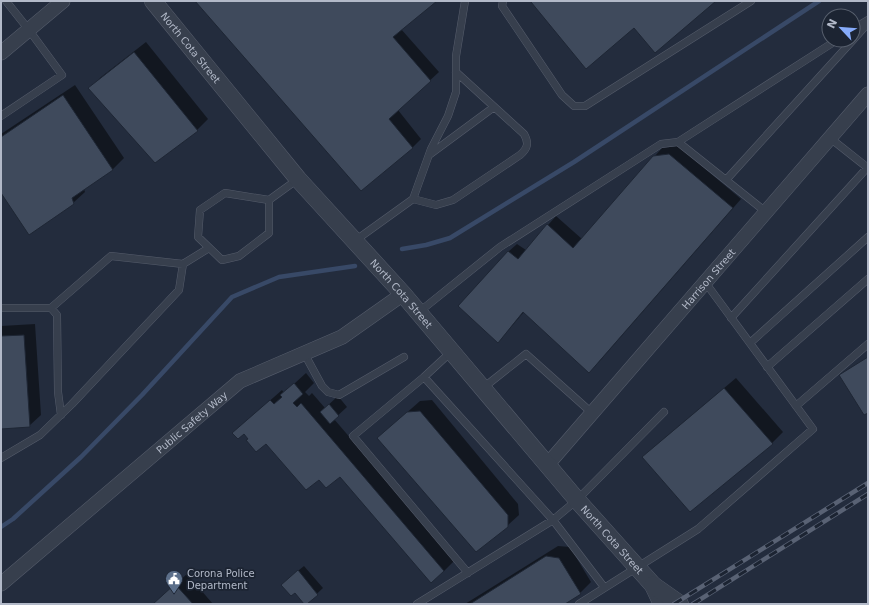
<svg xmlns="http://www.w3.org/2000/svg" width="869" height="605" font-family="'DejaVu Sans',sans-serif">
  <rect width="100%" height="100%" fill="#232c3d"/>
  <path fill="#0007" d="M197,1H435L401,29L439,72L398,110L421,139L413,147L361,189Z
    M146,42L208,119L197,130L90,88L101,77Z
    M75,85L124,158L113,169L84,189L85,192L73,203L1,192V134Z
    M678,146L741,199L598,363L524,312L498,342L508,252L517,244L526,250L556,216L582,239L662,148Z
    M35,324L41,415L29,426L1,428V326Z
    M306,373L314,383L305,392L309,396L312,393L325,408L338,396L347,407L334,419L455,560L444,571L340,475L267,442L249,439L244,433H233L282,390L284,393Z
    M736,378L783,432L772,443L644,457L655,446Z
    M432,400L518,504L519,515L507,526L378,438L420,401Z
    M558,546L570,547L591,582L580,593L563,604H465Z
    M304,566L323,588L306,604L288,579Z
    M187,574L213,604H153Z"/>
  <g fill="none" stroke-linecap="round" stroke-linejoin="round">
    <path stroke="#384967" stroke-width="4.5" d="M402,249L426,245L450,238L574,162L819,1
      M1,527L13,519L81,457L142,395L232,297L279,277L355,266"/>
  </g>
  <path fill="#3f4a5c" stroke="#1e2634" d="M195,1H437L393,37L431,81L389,119L413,148L361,191Z
    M533,1H716L655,53L634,28L586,69L531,2Z
    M134,52L198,131L155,163L88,88Z
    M63,95L113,170L72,198L74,204L29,235L1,193V137Z
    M669,154L733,208L589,373L523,312L498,343L458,306L508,251L518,259L547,224L573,248L653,156Z
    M24,335L30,427L1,429V336Z
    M868,357V413L864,415L839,375Z
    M294,383L303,394L293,403L297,407L301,403L444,571L431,583L340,477L326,488L319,480L306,490L266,444L256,452L246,440L248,439L244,434L238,439L232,433L270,400L274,404L282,397L280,395Z
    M724,388L773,444L690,512L642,457Z
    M329,404L339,416L330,424L320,412Z
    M420,411L508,515V527L476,552L377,438L407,412Z
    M546,556L559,558L581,594L565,604H470Z
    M298,570L318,595L307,604H304L295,593L291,596L281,585Z
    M175,584L193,604H153Z"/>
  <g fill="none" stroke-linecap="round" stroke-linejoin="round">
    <defs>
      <path id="service" d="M503,1L502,6L562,95L574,106H585L751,1
        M853,29L868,20
        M853,40L868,23
        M1,116L62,75L29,30L6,1
        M830,138L868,168
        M429,155L494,107
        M726,180L853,40
        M413,199L436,205L453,200L520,155C528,148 529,143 524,134L456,72
        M269,200V233L239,256L222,260L198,237L200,210L225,193L269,200L298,179
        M766,212L678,142L837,40
        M356,240L413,199L431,149L448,116L456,92V56L465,1
        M1,308H51L111,256L183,264
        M51,308L57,315L58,392L61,415
        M419,312L500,247L661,144L678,142
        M731,318L867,168
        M750,343L868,237
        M452,351L424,377L553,520L604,587
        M304,353L322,386L328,392L339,395L404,357
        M767,367L868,279
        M424,377L353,436L468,573
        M483,388L526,354L592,413
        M796,406L868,344
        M1,458L40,435L72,404L179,290L183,264L209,248
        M417,604L553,520L577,500L664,412
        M579,604L698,529L813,429L705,282"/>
      <g id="minor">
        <path d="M1,53L63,1"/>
        <path id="s1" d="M548,464L868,94"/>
        <path id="s2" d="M1,584L240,381L342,337L403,294"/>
      </g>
      <g id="tertiary">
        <path id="s3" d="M153,1L298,179L403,294L577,500L653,585L662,604"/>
        <path d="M653,585L680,604"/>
      </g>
    </defs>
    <use href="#service" stroke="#555c6b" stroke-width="8"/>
    <use href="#minor" stroke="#555c6b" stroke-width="15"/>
    <use href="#tertiary" stroke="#555c6b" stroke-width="18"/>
    <use href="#service" stroke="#373f4d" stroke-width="7"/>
    <use href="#minor" stroke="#373f4d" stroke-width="14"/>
    <use href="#tertiary" stroke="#373f4d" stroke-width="17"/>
    <defs>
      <path id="rail" d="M674,604L868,483
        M693,604L868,494"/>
    </defs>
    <use href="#rail" stroke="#596274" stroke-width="4.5"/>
    <use href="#rail" stroke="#1c2432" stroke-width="3" stroke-dasharray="9" stroke-linecap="butt"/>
  </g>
  <defs>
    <symbol id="civic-pin" viewBox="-11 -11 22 30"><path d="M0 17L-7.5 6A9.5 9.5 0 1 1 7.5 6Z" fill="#5c6f8a" stroke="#1c2432"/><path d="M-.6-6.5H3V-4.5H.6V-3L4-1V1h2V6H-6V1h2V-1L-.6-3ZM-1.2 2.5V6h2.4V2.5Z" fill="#fff"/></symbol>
  </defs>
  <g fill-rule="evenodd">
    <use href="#civic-pin" x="164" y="569" width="20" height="27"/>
  </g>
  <g text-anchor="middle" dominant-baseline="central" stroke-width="3.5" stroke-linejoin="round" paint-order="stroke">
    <g font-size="10" fill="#b2b9c8" stroke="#1c2432">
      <text stroke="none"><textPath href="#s3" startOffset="60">North Cota Street</textPath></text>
      <text stroke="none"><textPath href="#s1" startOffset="245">Harrison Street</textPath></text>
      <text stroke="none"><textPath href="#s3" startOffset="384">North Cota Street</textPath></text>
      <text stroke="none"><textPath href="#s2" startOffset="250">Public Safety Way</textPath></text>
      <text stroke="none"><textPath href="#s3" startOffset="708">North Cota Street</textPath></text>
    </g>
    <g font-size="10" fill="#b2b9c8" stroke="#1c2432" text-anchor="start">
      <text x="187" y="573">Corona Police<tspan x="187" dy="12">Department</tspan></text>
    </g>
  </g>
  <rect width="869" height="605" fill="none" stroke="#b2b9c8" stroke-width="4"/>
  <g transform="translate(841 28) rotate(296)"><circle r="19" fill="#1c2432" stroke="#58606e"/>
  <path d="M0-3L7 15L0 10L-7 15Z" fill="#86abfa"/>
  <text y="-6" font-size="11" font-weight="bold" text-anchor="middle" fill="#b2b9c8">N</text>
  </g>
</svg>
